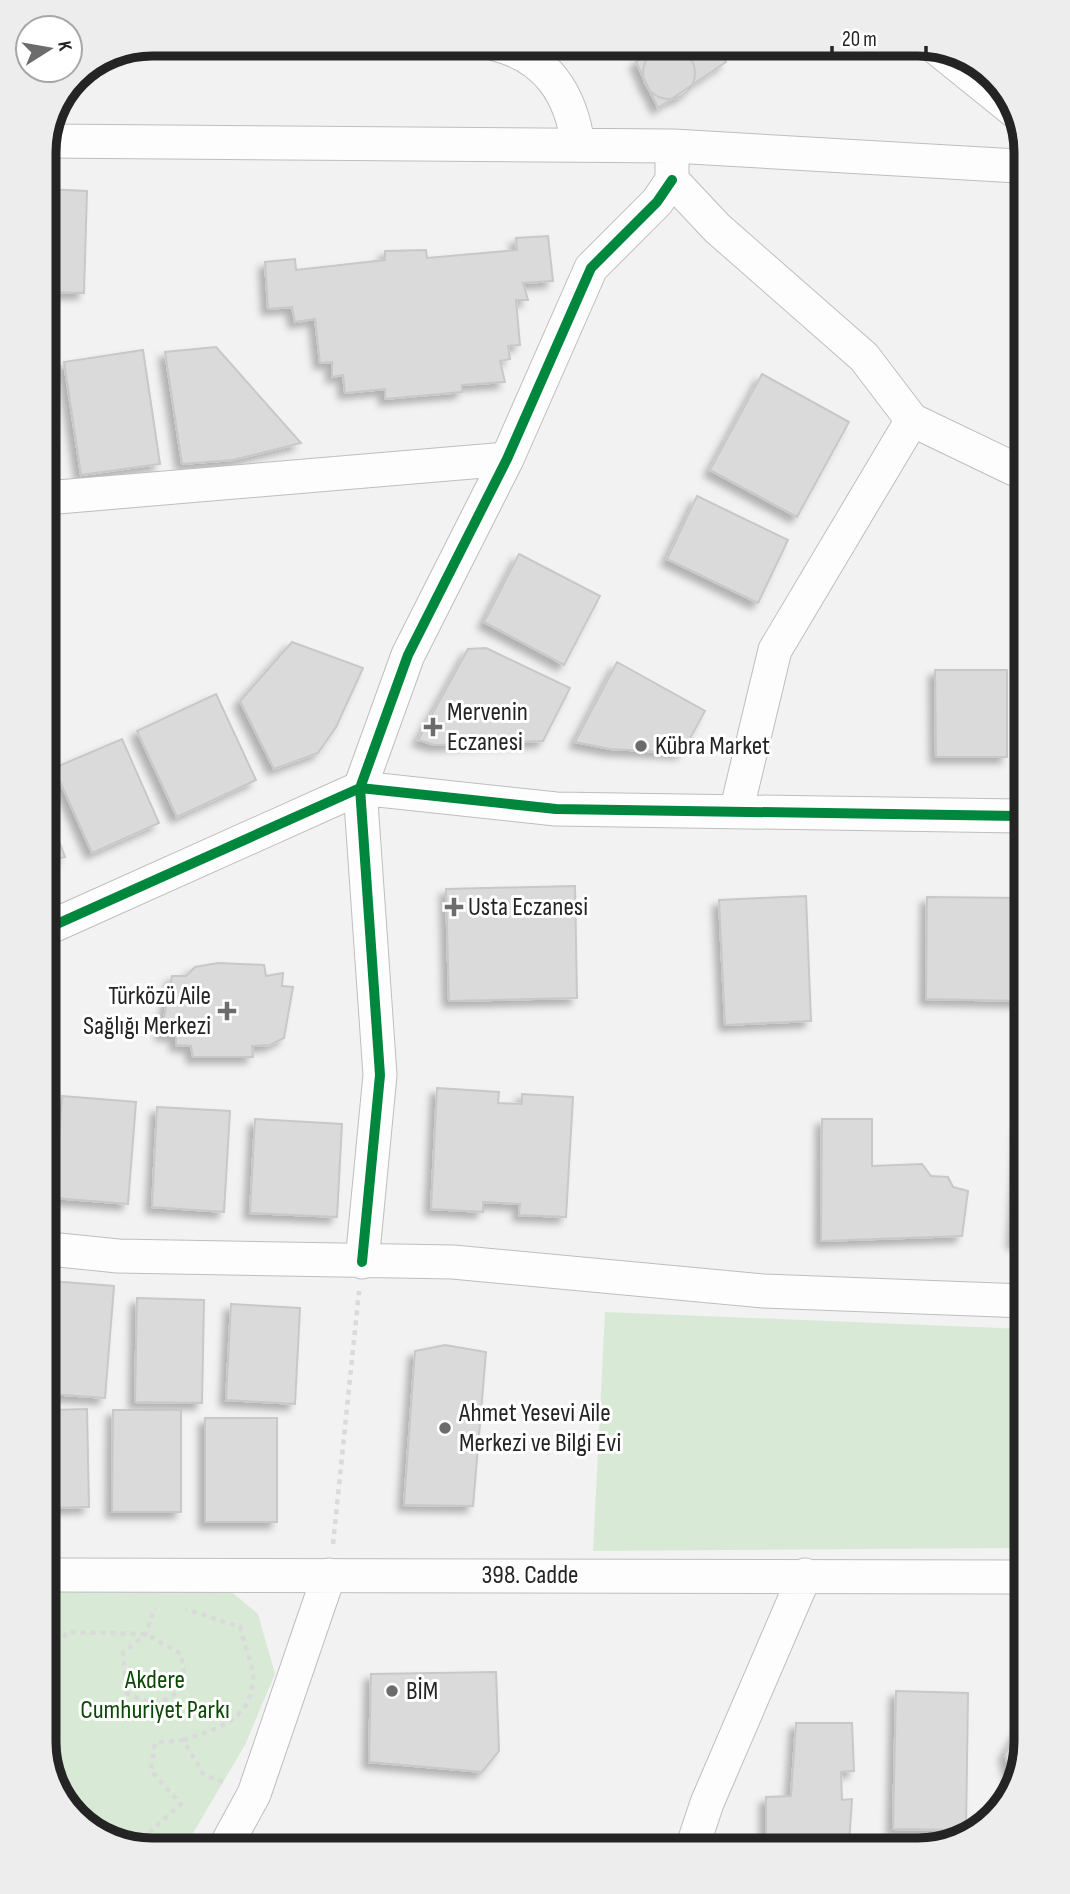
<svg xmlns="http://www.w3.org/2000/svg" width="1070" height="1894" font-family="'Sofia Sans Condensed',sans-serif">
  <defs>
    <filter id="shadow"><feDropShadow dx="-6" dy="6" stdDeviation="3.5" flood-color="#0004"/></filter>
  </defs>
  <rect width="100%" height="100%" fill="#f2f2f3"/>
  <path fill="#d8ead6" d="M605,1312L1024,1329L1025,1548L593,1551Z
    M228,1589L258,1614L275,1674L245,1745L183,1850H145L91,1832L52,1784L51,1592Z"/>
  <path fill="#dadadb" stroke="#c8c8c9" stroke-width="2" filter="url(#shadow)" d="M659,44H716L726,62L658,108L636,62Z
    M643 73a26 26 0 1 1 52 0a26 26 0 1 1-52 0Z
    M44,189L87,191L84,293L45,292Z
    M548,236L553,281L523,283L528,300H516L520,345L508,346L510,359L500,361L505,382L462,385V392L385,399V389L345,393L343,375L332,377V362L320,363L315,319L295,322L292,307L268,309L265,262L295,259L296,270L385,260V251L426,250L427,258L517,250L516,238Z
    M216,347L301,443L233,460L182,464L165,352Z
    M143,350L160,464L81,475L64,362Z
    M762,374L849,422L797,517L710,470Z
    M697,496L788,540L758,603L667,559Z
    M519,554L600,596L564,665L484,622Z
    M292,642L363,668L336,727L318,753L274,769L240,701Z
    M486,648L570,688L543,741L435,745L418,740L468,649Z
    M617,662L705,711L682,753L610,749L575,742Z
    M935,670H1007V757H936Z
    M216,694L256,780L177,817L137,731Z
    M122,739L159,823L92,853L54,768Z
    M47,808L65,857L48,861Z
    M575,886L577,998L449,1001L446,889Z
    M806,896L811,1021L725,1025L719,900Z
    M927,897L1022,898V1001L926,999Z
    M218,963L264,965L266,976L283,973L282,986L293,987L284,1038L270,1045L252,1046L253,1057H193L191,1046L176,1045V1035L161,1034L172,976H186L195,967Z
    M437,1088L499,1092L498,1103L522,1104V1094L573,1097L566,1217L519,1215L520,1204L483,1202V1212L431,1209Z
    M62,1096L136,1102L128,1204L55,1198Z
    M157,1107L230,1111L224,1212L152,1207Z
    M255,1119L342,1124L337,1217L250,1213Z
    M822,1119H872V1166L922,1164L931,1176L948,1177L953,1187L968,1191L962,1236L821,1241Z
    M1021,1121H1023L1024,1243H1013Z
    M50,1281L114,1286L105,1398L50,1394Z
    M137,1298L204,1300L202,1403L135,1402Z
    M231,1304L300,1308L295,1404L226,1400Z
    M445,1345L486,1352L473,1506L404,1505L415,1351Z
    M87,1409L89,1507L51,1508L50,1410Z
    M113,1410H181V1512H112Z
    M205,1418H277V1522H205Z
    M496,1672L499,1751L482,1772L369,1762L371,1674Z
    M896,1691L968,1693L966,1830L893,1829Z
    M1026,1717V1749L1016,1779L1011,1777L1005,1754Z
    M796,1723H852L854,1771L841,1772L842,1800L852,1799L849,1843L755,1844V1841L766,1842V1797L791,1796Z"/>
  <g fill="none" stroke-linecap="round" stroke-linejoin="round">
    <defs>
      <path id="minor" d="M495,44C547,57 571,94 578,145
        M935,47L1018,114
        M46,141L673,146L1018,166
        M672,159V180L717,228L864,357L912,420L1014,469H1020
        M46,498L507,459
        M736,812L775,650L912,420
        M48,928L360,788L556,809L1021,816
        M49,1249L118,1256L453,1262L764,1291L1024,1301
        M362,1262L380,1075L360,788L408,655L507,459L591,268L657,202L672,180
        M51,1575L1025,1577
        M693,1845L707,1803L805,1575
        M224,1849L254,1794L329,1575"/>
    </defs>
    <use href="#minor" stroke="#bebebf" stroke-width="35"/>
    <path stroke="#dadadb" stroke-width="4.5" stroke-dasharray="5 5" stroke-linecap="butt" d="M333,1544L359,1291
      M51,1653L67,1632L146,1634L181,1654L186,1685C163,1705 154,1707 127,1693L123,1653L146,1634L154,1609H156
      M183,1740C216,1729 250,1721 253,1681C254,1667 243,1641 240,1627L185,1609
      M134,1846L181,1804L151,1771L155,1743L183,1740L204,1775L223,1782"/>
    <use href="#minor" stroke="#fdfdfd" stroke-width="33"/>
    <defs>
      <path id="cycleway" d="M48,928L360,788L556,809L1021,816
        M362,1262L380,1075L360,788L408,655L507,459L591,268L657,202L672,180"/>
    </defs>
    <use href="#cycleway" stroke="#fff" stroke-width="15"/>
    <use href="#cycleway" stroke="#00873e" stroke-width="10"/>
  </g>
  <g fill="#6c6c6d" stroke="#fff" stroke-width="2.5">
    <path d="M429.5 716.5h7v7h7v7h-7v7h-7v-7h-7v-7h7z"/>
    <circle cx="641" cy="746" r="7"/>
    <path d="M450.5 896.5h7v7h7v7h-7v7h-7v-7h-7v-7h7z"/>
    <path d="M223.5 1000.5h7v7h7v7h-7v7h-7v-7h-7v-7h7z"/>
    <circle cx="445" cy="1428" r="7"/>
    <circle cx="392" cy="1691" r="7"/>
  </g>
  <g text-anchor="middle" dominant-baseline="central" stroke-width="6" stroke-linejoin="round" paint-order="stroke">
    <g font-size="26" fill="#242425" stroke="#fff" text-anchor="start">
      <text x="447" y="712">Mervenin<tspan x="447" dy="30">Eczanesi</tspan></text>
      <text x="655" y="746">Kübra Market</text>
      <text x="468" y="907">Usta Eczanesi</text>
      <text x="211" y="996" text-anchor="end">Türközü Aile<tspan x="211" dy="30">Sağlığı Merkezi</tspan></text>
      <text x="459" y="1413">Ahmet Yesevi Aile<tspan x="459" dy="30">Merkezi ve Bilgi Evi</tspan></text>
      <text x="406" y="1691">BİM</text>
    </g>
    <g font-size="26" fill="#242425" stroke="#fff">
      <text x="530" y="1575">398. Cadde</text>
    </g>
    <g font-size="26" fill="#0c4906" stroke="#fff">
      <text x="155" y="1680">Akdere<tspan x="155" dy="30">Cumhuriyet Parkı</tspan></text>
    </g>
  </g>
  <path d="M0 0H1070V1894H0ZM152 56H918A96 96 0 0 1 1014 152V1742A96 96 0 0 1 918 1838H152A96 96 0 0 1 56 1742V152A96 96 0 0 1 152 56Z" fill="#ededee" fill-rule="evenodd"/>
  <path fill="none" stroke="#242425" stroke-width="9" d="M152 56H918A96 96 0 0 1 1014 152V1742A96 96 0 0 1 918 1838H152A96 96 0 0 1 56 1742V152A96 96 0 0 1 152 56Z"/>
  <g transform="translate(49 49) rotate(79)"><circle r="33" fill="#ffffff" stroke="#a7a7a8" stroke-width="2"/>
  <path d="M0-5L12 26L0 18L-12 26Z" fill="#6c6c6d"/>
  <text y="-10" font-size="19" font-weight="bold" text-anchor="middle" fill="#242425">K</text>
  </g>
  <path d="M832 46v10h94v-10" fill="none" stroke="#242425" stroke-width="3.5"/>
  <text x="842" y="46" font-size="21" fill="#242425" stroke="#ffffff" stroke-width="5" paint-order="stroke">20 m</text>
</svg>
